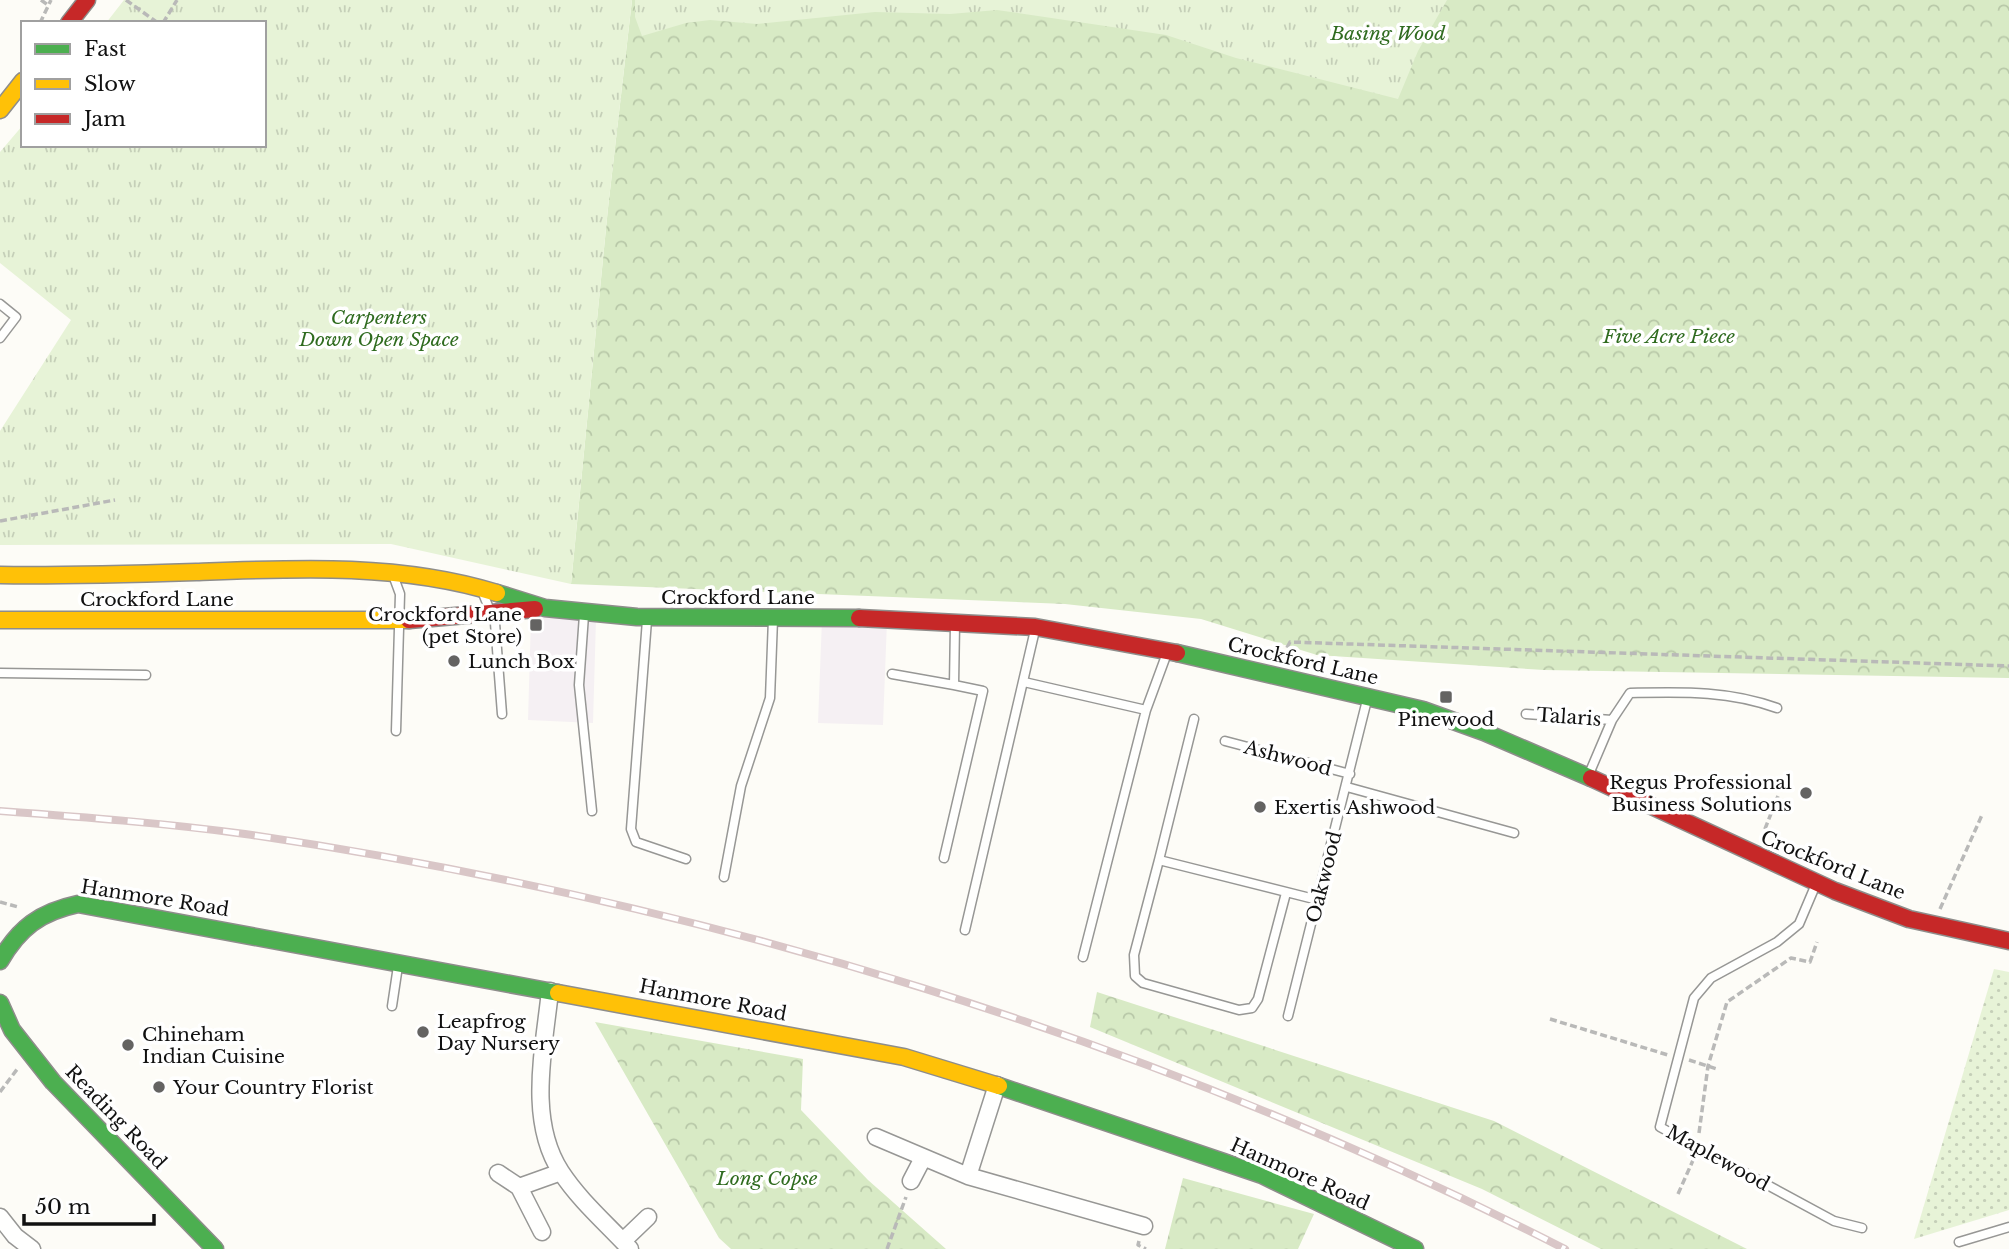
<svg xmlns="http://www.w3.org/2000/svg" width="2009" height="1249" font-family="'Libre Baskerville',serif">
  <defs>
    <pattern id="grass-dots" width="8" height="8" patternUnits="userSpaceOnUse" patternTransform="scale(1.75)"><rect width="8" height="8" fill="#e7f3d7"/><path d="M2 2h.1M6 6h.1" fill="none" stroke="#c5cfb8" stroke-width="1.8" stroke-linecap="round"/></pattern>
    <pattern id="forest-crowns" width="20" height="18" patternUnits="userSpaceOnUse" patternTransform="scale(1.75)"><rect width="20" height="18" fill="#d8eac5"/><path d="M2 6a3 3 0 1 1 6 0M12 15a3 3 0 1 1 6 0" fill="none" stroke="#b8c8a8"/></pattern>
    <pattern id="park-tufts" width="24" height="20" patternUnits="userSpaceOnUse" patternTransform="scale(1.75)"><rect width="24" height="20" fill="#e7f3d7"/><path d="M3 7l-1-3M5 7V3M7 7l1-3M15 17l-1-3M17 17v-4M19 17l1-3" fill="none" stroke="#c5cfb8"/></pattern>
  </defs>
  <rect width="100%" height="100%" fill="#fdfcf7"/>
  <path fill="#f5f0f3" d="M531,617L596,619L593,723L528,720Z
    M822,619L887,621L883,725L818,723Z"/>
  <path fill="url(#grass-dots)" d="M1994,969L2009,972V1210L1914,1239Z"/>
  <path fill="url(#forest-crowns)" d="M632,0H2009V678L1544,670L1317,655L1201,619L1065,604L571,584L608,208Z
    M1097,992L1494,1121L1747,1249H1601L1482,1189L1090,1027Z
    M595,1022L803,1059L801,1110L868,1180L946,1249H731L719,1238Z
    M1183,1178L1314,1214L1298,1249H1165Z"/>
  <path fill="url(#park-tufts)" d="M124,0H632L608,208L571,584L391,544L0,545V431L71,320L0,263V152L23,125V145H264V23H106Z
    M635,0H1447L1418,51L1398,99L1236,58L1166,35L997,10L950,14L875,12L757,24L710,20L686,23L642,36L635,17Z"/>
  <g fill="none" stroke-linecap="round" stroke-linejoin="round">
    <defs>
      <path id="lane" d="M0,304L16,317L0,338
        M393,575L400,594L396,731
        M482,591L495,623L502,714
        M584,615L579,685L592,811
        M647,620L631,829L636,842L686,859
        M0,673L146,675
        M892,674L954,685
        M1024,682L1146,710
        M1526,714L1612,720
        M1194,719L1159,860L1318,900
        M1225,741L1350,774
        M1589,774L1612,720L1630,693C1681,692 1728,690 1777,708
        M1347,787L1514,833
        M944,858L983,691L954,685L955,624
        M1159,860L1134,955L1135,976L1143,983L1239,1010L1252,1008L1258,999L1286,893
        M724,877L741,786L770,698L773,619
        M1816,884L1799,924L1777,942L1711,978L1694,998L1660,1127L1834,1221L1862,1228
        M965,930L1035,630
        M1083,957L1146,710L1167,653
        M392,1006L398,966
        M1288,1016L1367,700
        M1959,1242L2009,1227"/>
      <path id="street" d="M550,991C544,1049 527,1120 561,1172C580,1201 607,1224 630,1249
        M876,1137L968,1176L1144,1226
        M498,1173L519,1187L542,1232
        M968,1176L997,1085
        M911,1181L923,1158
        M519,1187L561,1172
        M0,1217L15,1236L32,1249
        M623,1241L648,1217"/>
      <path id="fast" d="M497,593L545,608L637,617L859,618
        M1177,653L1423,710L1484,732L1591,778
        M0,961C19,928 40,912 78,904L558,993
        M0,1003L12,1030L53,1082L215,1249
        M999,1086L1262,1175L1415,1249"/>
      <path id="slow" d="M0,110L23,81
        M0,575C66,576 131,574 196,572C296,568 401,563 497,593
        M0,620H409
        M558,993L904,1057L999,1086"/>
      <path id="jam" d="M69,23L87,0
        M859,618L1035,627L1177,653
        M409,620L535,609
        M1591,778L1835,891L1909,919L2009,941"/>
    </defs>
    <use href="#lane" stroke="#979795" stroke-width="11"/>
    <use href="#street" stroke="#979795" stroke-width="19"/>
    <use href="#fast" stroke="#8e8d8b" stroke-width="19"/>
    <use href="#slow" stroke="#8e8d8b" stroke-width="19"/>
    <use href="#jam" stroke="#8e8d8b" stroke-width="19"/>
    <path stroke="#b9b9b8" stroke-width="3.5" stroke-dasharray="7 3.5" stroke-linecap="butt" d="M41,0L48,5
      M126,0L158,23
      M40,23L51,0
      M163,23L177,0
      M0,521L115,500
      M1282,657L1290,642L2009,666
      M1761,839L1778,796
      M0,902L18,907
      M1940,909L1982,815
      M1550,1019L1668,1055
      M1689,1060L1717,1069
      M0,1092L18,1068
      M1699,1133L1708,1066L1727,1002L1791,958L1810,962L1817,942
      M1678,1194L1694,1158
      M1139,1241L1138,1245L1146,1249
      M887,1249L906,1197"/>
    <use href="#lane" stroke="#fffffe" stroke-width="8"/>
    <use href="#street" stroke="#fffffe" stroke-width="16"/>
    <use href="#fast" stroke="#4caf50" stroke-width="16"/>
    <use href="#slow" stroke="#ffc107" stroke-width="16"/>
    <use href="#jam" stroke="#c62828" stroke-width="16"/>
    <defs>
      <path id="rail" d="M0,811C82,817 164,823 245,834C703,901 1153,1039 1565,1249"/>
    </defs>
    <use href="#rail" stroke="#d9c6c7" stroke-width="8"/>
    <use href="#rail" stroke="#fff" stroke-width="5" stroke-dasharray="16" stroke-linecap="butt"/>
  </g>
  <g fill="#646362" stroke="#fff" stroke-width="2.5">
    <rect x="529" y="618" width="14" height="14" rx="3.5"/>
    <circle cx="454" cy="661" r="7"/>
    <rect x="1439" y="690" width="14" height="14" rx="3.5"/>
    <circle cx="1806" cy="793" r="7"/>
    <circle cx="1260" cy="807" r="7"/>
    <circle cx="423" cy="1032" r="7"/>
    <circle cx="128" cy="1045" r="7"/>
    <circle cx="159" cy="1087" r="7"/>
  </g>
  <g text-anchor="middle" dominant-baseline="central" stroke-width="7" stroke-linejoin="round" paint-order="stroke">
    <g font-size="19" font-style="italic" fill="#2f6b1f" stroke="#fff">
      <text x="1388" y="33">Basing Wood</text>
      <text x="379" y="317">Carpenters<tspan x="379" dy="22">Down Open Space</tspan></text>
      <text x="1669" y="336">Five Acre Piece</text>
      <text x="767" y="1178">Long Copse</text>
    </g>
    <g font-size="19" fill="#111" stroke="#fff">
      <text x="738" y="597">Crockford Lane</text>
      <text x="157" y="599">Crockford Lane</text>
      <text transform="translate(1303 661) rotate(13)">Crockford Lane</text>
      <text transform="translate(1569 717) rotate(4)">Talaris</text>
      <text transform="translate(1288 758) rotate(15)">Ashwood</text>
      <text transform="translate(1833 865) rotate(22)">Crockford Lane</text>
      <text transform="translate(1324 877) rotate(-76)">Oakwood</text>
      <text transform="translate(155 898) rotate(9)">Hanmore Road</text>
      <text transform="translate(713 1000) rotate(11)">Hanmore Road</text>
      <text transform="translate(116 1117) rotate(46)">Reading Road</text>
      <text transform="translate(1718 1158) rotate(29)">Maplewood</text>
      <text transform="translate(1300 1174) rotate(24)">Hanmore Road</text>
    </g>
    <g font-size="19" fill="#111" stroke="#fff" text-anchor="start">
      <text x="522" y="614" text-anchor="end">Crockford Lane<tspan x="522" dy="22">(pet Store)</tspan></text>
      <text x="468" y="661">Lunch Box</text>
      <text x="1446" y="719" text-anchor="middle">Pinewood</text>
      <text x="1792" y="782" text-anchor="end">Regus Professional<tspan x="1792" dy="22">Business Solutions</tspan></text>
      <text x="1274" y="807">Exertis Ashwood</text>
      <text x="437" y="1021">Leapfrog<tspan x="437" dy="22">Day Nursery</tspan></text>
      <text x="142" y="1034">Chineham<tspan x="142" dy="22">Indian Cuisine</tspan></text>
      <text x="173" y="1087">Your Country Florist</text>
    </g>
  </g>
  <rect x="21" y="21" width="245" height="126" fill="#ffffff" stroke="#a0a0a0" stroke-width="2"/>
  <rect x="35" y="44" width="35" height="10" fill="#4caf50" stroke="#a0a0a0" stroke-width="2"/>
  <text x="84" y="56" font-size="21" fill="#111111">Fast</text>
  <rect x="35" y="79" width="35" height="10" fill="#ffc107" stroke="#a0a0a0" stroke-width="2"/>
  <text x="84" y="91" font-size="21" fill="#111111">Slow</text>
  <rect x="35" y="114" width="35" height="10" fill="#c62828" stroke="#a0a0a0" stroke-width="2"/>
  <text x="84" y="126" font-size="21" fill="#111111">Jam</text>
  <path d="M24 1214v10h130v-10" fill="none" stroke="#111111" stroke-width="3.5"/>
  <text x="35" y="1214" font-size="21" fill="#111111" stroke="#ffffff" stroke-width="5" paint-order="stroke">50 m</text>
</svg>
